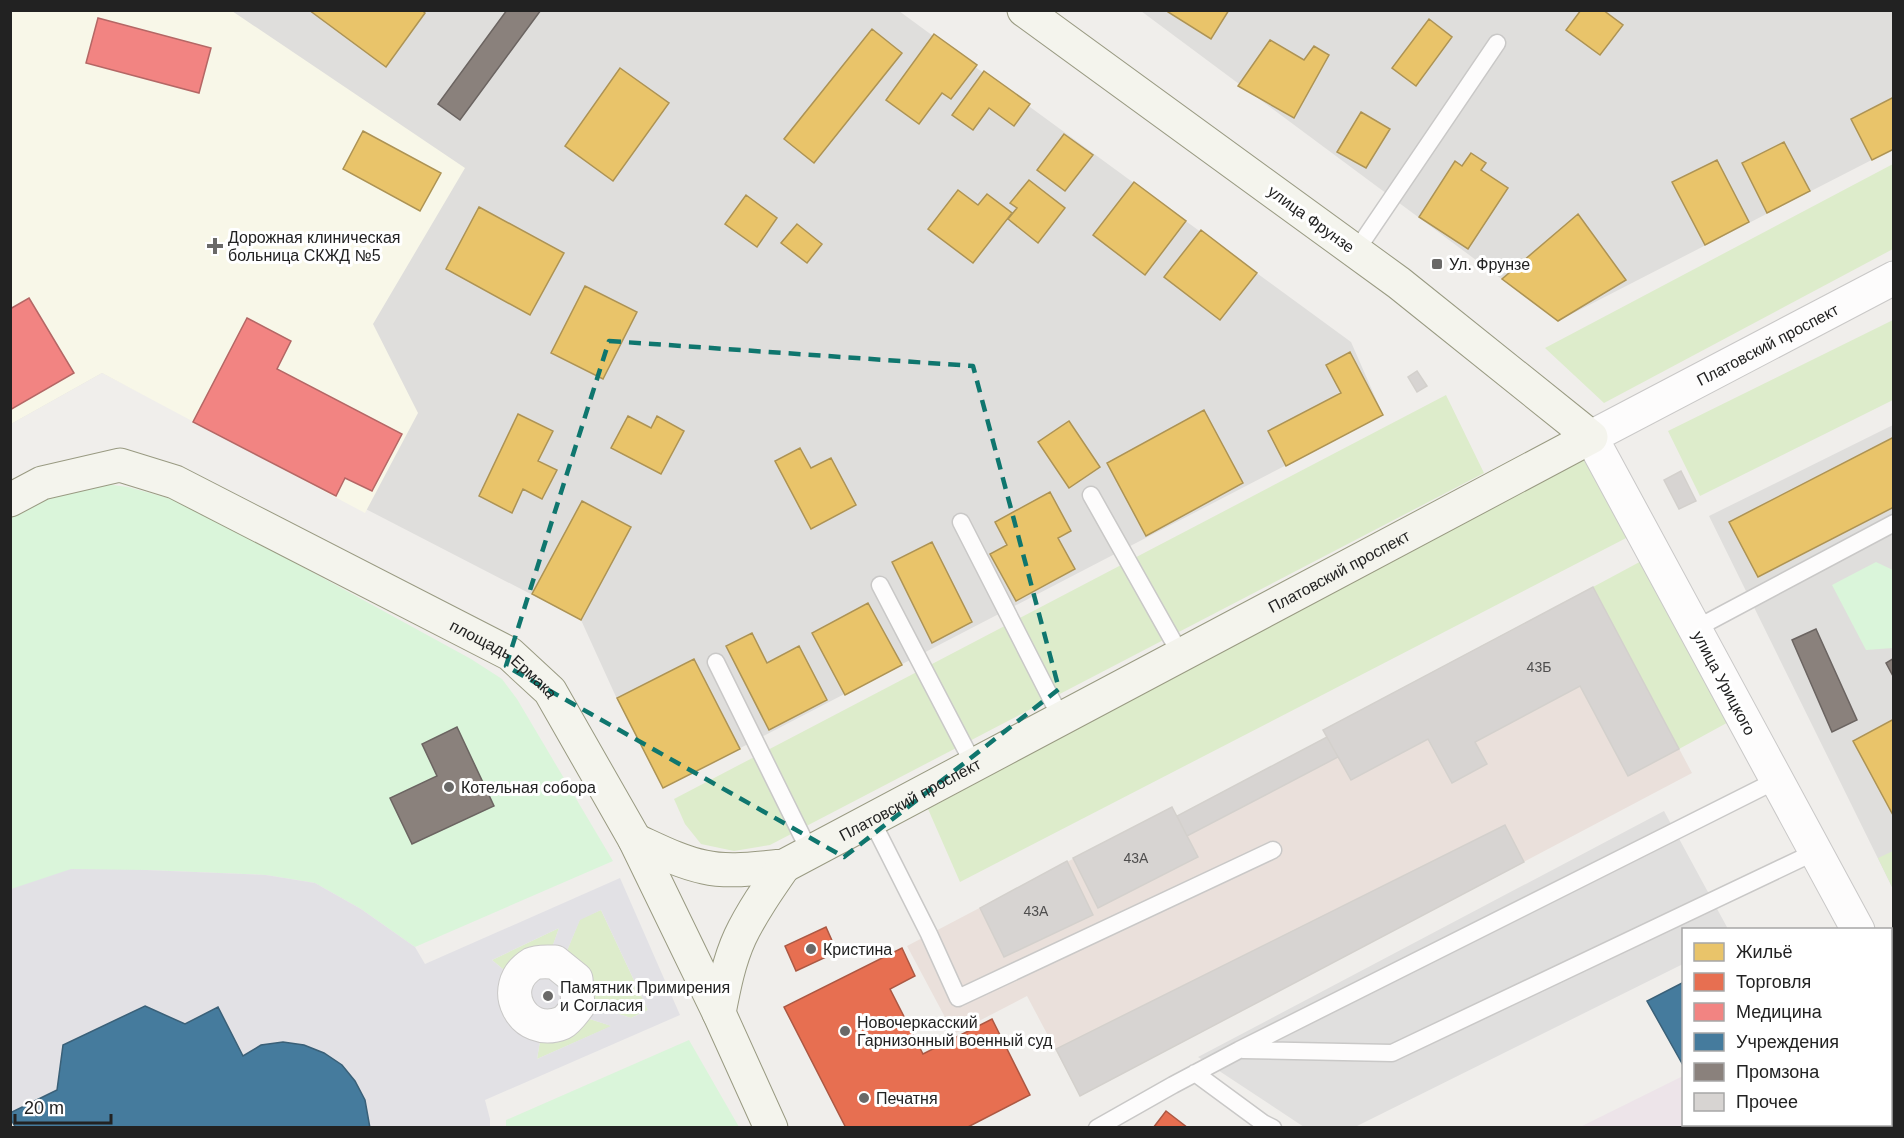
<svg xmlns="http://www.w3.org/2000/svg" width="1904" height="1138" font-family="Helvetica,sans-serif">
  <rect width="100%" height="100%" fill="#f0eeeb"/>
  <path fill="#dfdedc" d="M11,10L899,11L1351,342L1383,415L663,788L617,699L581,620L102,373L11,424Z
    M1141,11H1893V149L1558,321Z
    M1893,425V889L1709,516Z"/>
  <path fill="#ede4e9" d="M1683,1076L1684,1124H1868L1870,1127L1578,1128Z"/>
  <path fill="#f8f7e8" d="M11,11H232L465,168L373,324L418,413L365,513L102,373L11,424Z"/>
  <path fill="#eae0db" d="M1593,587L1692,773L1080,1096L1027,996L954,1034L907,946L1172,807L1177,816L1327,737L1323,730Z"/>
  <path fill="#ddeccb" d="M1893,164V249L1604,403L1545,348Z
    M1893,320V400L1700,496L1668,431Z
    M1446,395L1484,473L770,845L734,851L701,844L685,824L674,799Z
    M1587,455L1632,535L960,882L928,809Z
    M1647,558L1734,719L1679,749L1593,587Z
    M1893,851V889L1878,858Z
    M601,910L648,1010L631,1018L585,1003L564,958L580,919Z
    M559,928L550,954L510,975L492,960Z
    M580,1016L612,1026L537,1059L541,1035Z"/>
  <path fill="#daf5da" d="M98,483L128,487L186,503L471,659L502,679L517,699L613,861L415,947L361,909L315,883L266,875L146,870L11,889V517L56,492Z
    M1876,562L1893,570V648L1866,650L1832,585Z
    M689,1040L739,1127H506V1120Z"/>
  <path fill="#e0dfde" d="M1664,811L1728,929L1684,930L1683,964L1355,1127H1304L1198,1057Z"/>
  <path fill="#e2e1e5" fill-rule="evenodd" d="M71,869L146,870L266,875L315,883L361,909L415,947L425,964L620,878L680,1015L485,1100L490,1119V1127L370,1128L365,1100L355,1081L342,1065L324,1053L304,1045L283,1042L261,1045L243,1056L218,1008L185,1024L145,1006L63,1045L57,1090L11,1113V889ZM601,910L648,1010L631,1018L586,1003L564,958L580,920ZM559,928L550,953L510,975L492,960ZM581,1016L611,1026L537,1059L541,1035Z"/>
  <path fill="#e9c46a" stroke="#ad9354" stroke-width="1.5" d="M309,10H422L425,13L386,67Z
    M1169,10H1229L1211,39L1168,12Z
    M1581,10H1603L1623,25L1600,55L1566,30Z
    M1429,19L1452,37L1416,86L1392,68Z
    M872,29L902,53L814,163L784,139Z
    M934,34L977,65L951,99L942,93L919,124L886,100Z
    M1270,40L1304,60L1314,46L1329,55L1294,118L1238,86Z
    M620,68L669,103L613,181L565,146Z
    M984,71L1030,104L1014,126L989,108L973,130L952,115Z
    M1894,97V149L1872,160L1851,119Z
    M1361,112L1390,129L1366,168L1337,152Z
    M363,131L441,173L420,211L343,169Z
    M1064,134L1093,155L1065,191L1037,170Z
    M1784,142L1810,191L1767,213L1742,163Z
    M1471,153L1486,163L1481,170L1508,188L1468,249L1419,217L1455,161L1462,166Z
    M1717,160L1749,222L1705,245L1672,182Z
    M1029,180L1065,208L1038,243L1008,219L1017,208L1010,203Z
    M1134,182L1186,221L1145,275L1093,235Z
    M958,190L978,205L987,194L1012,213L973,263L928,229Z
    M746,195L777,218L757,247L725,224Z
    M479,207L564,253L530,315L446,269Z
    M1578,214L1626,280L1558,321L1502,279Z
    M797,224L822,244L807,263L781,243Z
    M1201,230L1257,273L1220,320L1164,277Z
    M585,286L637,312L603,379L551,353Z
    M1350,352L1383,415L1286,466L1268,431L1341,393L1326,365Z
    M1204,410L1243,483L1146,536L1107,463Z
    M518,414L553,431L538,461L557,470L542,499L523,489L512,513L479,496Z
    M628,416L651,428L657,416L684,431L661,474L611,448Z
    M1069,421L1100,467L1069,488L1038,442Z
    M1894,437V507L1758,577L1729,522Z
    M800,448L811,468L831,458L856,505L811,529L775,461Z
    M1050,492L1071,531L1058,538L1075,569L1016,601L990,554L1007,545L995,522Z
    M582,501L631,527L581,620L532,594Z
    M932,542L972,622L932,643L892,562Z
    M868,603L902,665L845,695L812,633Z
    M752,633L767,663L799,646L827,700L769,730L726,646Z
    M694,659L740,749L663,788L617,698Z
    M1894,719V817L1853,741Z"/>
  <path fill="#e76f51" stroke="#ac5843" stroke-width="1.5" d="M826,927L837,952L796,971L785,946Z
    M902,948L915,976L890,989L923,1054L992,1019L1030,1095L966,1128H846L784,1007Z
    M1166,1111L1188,1128H1153Z"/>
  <path fill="#f28482" stroke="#b46765" stroke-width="1.5" d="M98,18L211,48L199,93L86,63Z
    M29,298L74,373L10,410V309Z
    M247,318L291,341L277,369L402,434L372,491L345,478L336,496L193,422Z"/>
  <path fill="#457b9d" stroke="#3a6078" stroke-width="1.5" d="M1684,982V1067L1647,1001Z
    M145,1006L185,1024L218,1007L243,1056L261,1045L283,1042L304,1045L324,1053L342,1065L355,1081L365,1100L370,1128H16L10,1118V1113L57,1090L63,1045Z"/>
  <path fill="#8a817c" stroke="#6b6461" stroke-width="1.5" d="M507,10H541L460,120L438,104Z
    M1816,629L1857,720L1832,732L1792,640Z
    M1894,658V678L1886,663Z
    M457,727L494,806L412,844L390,798L437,776L422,744Z
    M1714,1124H1868L1870,1128H1715Z"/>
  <path fill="#d7d4d2" stroke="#d3d0cc" stroke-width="1.5" d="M1417,371L1427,386L1417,392L1408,377Z
    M1681,471L1696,501L1679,509L1664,480Z
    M1593,587L1679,749L1628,776L1580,686L1475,742L1487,764L1452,783L1428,739L1351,780L1323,730Z
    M1327,737L1338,757L1187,836L1177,816Z
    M1172,807L1198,857L1098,908L1073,858Z
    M1505,825L1524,862L1080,1096L1056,1049Z
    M1067,861L1093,915L1004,957L980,908Z"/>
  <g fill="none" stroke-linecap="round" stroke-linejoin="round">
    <defs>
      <path id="lane" d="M1356,251L1497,43
        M1091,495L1181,655
        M961,522L1061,718
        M880,585L974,765
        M1695,629L1894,523
        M716,662L810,852
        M871,819L929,934L958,998L1273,850
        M1243,1050L1392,1053L1815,852
        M1195,1073L1263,1123L1273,1128
        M1097,1128L1173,1085L1239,1050L1777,780"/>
      <g id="street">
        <path id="s1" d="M1858,930L1591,437L1894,278"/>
        <path d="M555,962L576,979L578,1006C574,1011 568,1020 562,1023C523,1039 495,987 532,964C538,961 548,962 555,962Z"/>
        <path d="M1890,988L1894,993"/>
      </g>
      <g id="secondary">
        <path id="s2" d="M10,500L42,483L120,465L175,482L510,654L550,691L635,840L719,1013L771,1128"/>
        <path id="s3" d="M635,840C657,850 680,862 704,867C730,873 758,868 784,866L1591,437L1399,283L1024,10"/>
        <path d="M719,1013C724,987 729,961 740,937C752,912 768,889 784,866"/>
      </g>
    </defs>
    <use href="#lane" stroke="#c9c8c7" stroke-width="19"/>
    <use href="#street" stroke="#c9c8c7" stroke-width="35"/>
    <use href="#secondary" stroke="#999a82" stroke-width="35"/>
    <use href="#lane" stroke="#fdfcfc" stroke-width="16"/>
    <use href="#street" stroke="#fdfcfc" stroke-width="33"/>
    <use href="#secondary" stroke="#f4f4ed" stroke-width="33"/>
  </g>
  <path fill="none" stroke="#0f766e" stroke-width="4.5" stroke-dasharray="12 8" stroke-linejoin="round" d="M609,341L973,366L1059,689L844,857L506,666Z"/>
  <g fill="#6a6968" stroke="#fff" stroke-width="2">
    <path d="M212 237h6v6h6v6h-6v6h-6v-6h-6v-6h6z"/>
    <rect x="1431" y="258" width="12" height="12" rx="3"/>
    <circle cx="449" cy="787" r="6"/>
    <circle cx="811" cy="949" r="6"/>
    <circle cx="548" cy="996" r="6"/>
    <circle cx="845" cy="1031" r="6"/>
    <circle cx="864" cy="1098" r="6"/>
  </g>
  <g text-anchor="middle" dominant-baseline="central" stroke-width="6" stroke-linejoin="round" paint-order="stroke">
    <g font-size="14" fill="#4f4e4e">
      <text x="1539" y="667">43Б</text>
      <text x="1136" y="858">43А</text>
      <text x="1036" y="911">43А</text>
    </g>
    <g font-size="16" fill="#222" stroke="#fff">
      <text transform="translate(1311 219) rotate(36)">улица Фрунзе</text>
      <text stroke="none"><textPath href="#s1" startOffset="760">Платовский проспект</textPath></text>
      <text stroke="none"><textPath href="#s3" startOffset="783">Платовский проспект</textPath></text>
      <text stroke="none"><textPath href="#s2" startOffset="548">площадь Ермака</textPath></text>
      <text transform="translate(1724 683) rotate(62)">улица Урицкого</text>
      <text stroke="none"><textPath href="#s3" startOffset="297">Платовский проспект</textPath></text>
    </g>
    <g font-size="16" fill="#222" stroke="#fff" text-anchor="start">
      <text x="228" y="237">Дорожная клиническая<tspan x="228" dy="18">больница СКЖД №5</tspan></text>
      <text x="1449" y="264">Ул. Фрунзе</text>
      <text x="461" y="787">Котельная собора</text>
      <text x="823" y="949">Кристина</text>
      <text x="560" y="987">Памятник Примирения<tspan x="560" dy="18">и Cогласия</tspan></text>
      <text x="857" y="1022">Новочеркасский<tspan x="857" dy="18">Гарнизонный военный суд</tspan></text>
      <text x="876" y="1098">Печатня</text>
    </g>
  </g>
  <rect width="1904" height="1138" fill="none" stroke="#222222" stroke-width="24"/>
  <rect x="1682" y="928" width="210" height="198" fill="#ffffff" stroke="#a7a7a7" stroke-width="1.5"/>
  <rect x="1694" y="943" width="30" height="18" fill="#e9c46a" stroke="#a7a7a7" stroke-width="1.5"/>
  <text x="1736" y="958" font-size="18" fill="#222222">Жильё</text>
  <rect x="1694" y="973" width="30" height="18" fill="#e76f51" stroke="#a7a7a7" stroke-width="1.5"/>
  <text x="1736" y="988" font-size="18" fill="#222222">Торговля</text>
  <rect x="1694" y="1003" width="30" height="18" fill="#f28482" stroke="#a7a7a7" stroke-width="1.5"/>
  <text x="1736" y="1018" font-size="18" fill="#222222">Медицина</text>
  <rect x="1694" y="1033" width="30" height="18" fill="#457b9d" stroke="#a7a7a7" stroke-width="1.5"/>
  <text x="1736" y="1048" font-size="18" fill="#222222">Учреждения</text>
  <rect x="1694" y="1063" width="30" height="18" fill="#8a817c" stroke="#a7a7a7" stroke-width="1.5"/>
  <text x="1736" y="1078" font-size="18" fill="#222222">Промзона</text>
  <rect x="1694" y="1093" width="30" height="18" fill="#d7d4d2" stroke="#a7a7a7" stroke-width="1.5"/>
  <text x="1736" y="1108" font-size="18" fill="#222222">Прочее</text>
  <path d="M15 1114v9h96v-9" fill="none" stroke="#222222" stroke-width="3"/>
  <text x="24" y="1114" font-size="18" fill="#222222" stroke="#ffffff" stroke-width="4.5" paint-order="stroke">20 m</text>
</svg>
